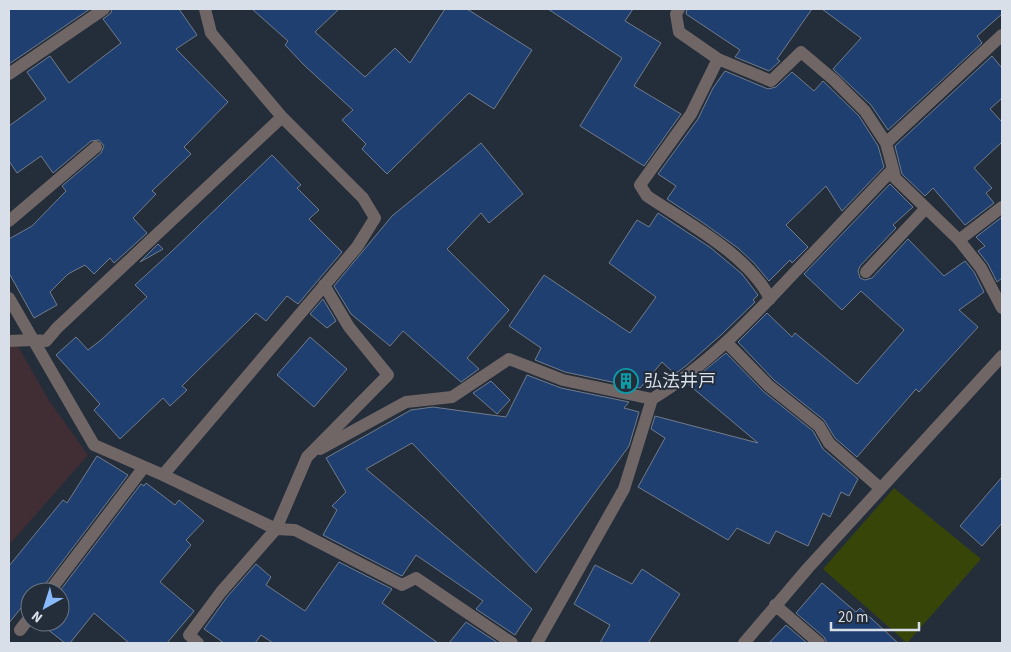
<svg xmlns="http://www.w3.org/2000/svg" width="1011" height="652" font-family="'Source Sans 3','Noto Sans JP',sans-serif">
  <rect width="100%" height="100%" fill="#242d3a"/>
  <path fill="#412e34" d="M9,331L50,402L88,455L9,545Z"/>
  <path fill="#384509" d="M894,488L981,559L907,643L823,569Z"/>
  <path fill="#1e3f70" stroke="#727c8b" d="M9,9H90L9,64Z
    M112,9H179L197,35L176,49L228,102L184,147L191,154L152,191L156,194L133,218L147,233L114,263L110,258L94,274L85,265L68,274L50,292L57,305L34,318L9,273V239L32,226L66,191L62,186L101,153L104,146L99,140L91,141L53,173L41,156L17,173L9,161V126L46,99L27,72L50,56L69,83L121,43L103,19L111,13Z
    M252,9H339L315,32L365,77L395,48L410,63L445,9H467L532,50L494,109L469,93L387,174L362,149L366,144L342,120L353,110L305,66L285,45L288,41Z
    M548,9H633L625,21L661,43L634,86L681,114L644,166L580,126L622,58Z
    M687,9H812L777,59L780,61L769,71L735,57L740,50L686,14Z
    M822,9H1002V14L977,36L982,43L888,130L871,105L833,69L861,38Z
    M992,56L1002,68V98L990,109L1002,122V142L974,168L992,188L986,193L994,203L965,225L933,188L925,196L902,174L895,146Z
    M725,71L768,89L776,87L792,72L814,91L823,81L859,116L878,146L884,167L842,211L826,186L786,225L808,247L792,263L790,260L769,281L754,263L738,248L702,222L667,199L676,186L658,174L698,119L713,88Z
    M481,143L523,194L489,223L481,213L447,249L509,310L467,358L479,369L461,382L403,331L390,346L351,314L334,286L392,216Z
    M272,155L301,185L297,188L319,210L309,219L342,252L298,304L287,296L266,321L256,313L182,386L187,390L170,406L163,398L120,439L94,410L100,404L56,355L76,337L88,350L101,340L147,297L135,285L170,253Z
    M890,184L913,207L893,225L896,228L860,266L858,271L860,278L865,280L872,278L908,239L944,276L965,261L974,272L984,292L959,310L978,327L919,392L916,389L857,457L835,438L824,420L774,380L738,342L767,313L792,337L795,333L857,384L904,330L861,291L842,310L804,274Z
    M658,213L711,248L742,274L758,295L753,300L755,302L722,334L687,365L675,374L662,362L640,388L565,372L535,360L541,348L509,326L544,275L630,333L656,297L609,263L637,220L649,227Z
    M1002,217V278L997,282L988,264L978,251L985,246L976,237Z
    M158,244L163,249L140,262Z
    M323,299L336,321L327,328L310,314Z
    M310,337L347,369L314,407L277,375Z
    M726,353L764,392L813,431L823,449L858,479L849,496L841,492L830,517L823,513L808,546L776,531L769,544L737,528L728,540L638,487L665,438L651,429L655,416L758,443L688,384Z
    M527,375L561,388L629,402L624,408L639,412L629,446L536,573L412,443L366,469L532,609L515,635L476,609L483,601L416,555L402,576L323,535L337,510L332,506L346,492L326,458L411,410L433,407L506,417Z
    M491,381L510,400L497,414L473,393Z
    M97,456L128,475L43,587L41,592H30V609L25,611L21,608L9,623V566L63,500L67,503Z
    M1002,477V523L982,546L960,526Z
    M146,483L175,505L179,500L204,521L186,540L191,545L160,582L194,611L167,643H129L94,613L70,643H65L38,622H60L59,592L141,484L144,486Z
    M339,562L392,589L382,603L438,643H273L261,635L255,643H224L204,629L227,597L256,564L271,577L266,585L305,611Z
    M595,565L632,584L642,569L680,594L648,643H600L610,625L574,604Z
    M822,583L856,612L860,608L898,643H827L824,637L796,613Z
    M466,622L498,643H449Z
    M786,625L807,643H769Z"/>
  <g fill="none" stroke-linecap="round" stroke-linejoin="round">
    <path stroke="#706666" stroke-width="12" d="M9,341L33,340"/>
    <path stroke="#706666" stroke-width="12" d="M205,9L211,33L282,117L363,198L375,218L357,247L163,475L276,529L295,530L402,585L416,578L512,643
      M679,9L676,14L679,32L718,59L771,81L801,52L834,80L865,111L886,143
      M718,59L691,114L640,185L647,196C686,222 750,256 770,299
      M9,74L104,9
      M893,169L895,178L959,240L981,268L1002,308
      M9,221L96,147
      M959,240L1002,207
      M866,272L926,208
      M9,298L94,445L163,475
      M33,340L46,341L57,328L282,117
      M726,342L769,386L819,426L829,443L880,488
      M320,449L406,402L452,397L509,359L563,380L652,399
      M49,592L144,467
      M775,605L819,643
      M20,630L30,617
      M198,643L189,635L221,592L276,529L307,457L388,375L349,327L324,285
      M537,643L624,489L652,399C707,366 752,318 795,272C828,238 860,203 893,169L886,143L1002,35
      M744,643L808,568L1002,356"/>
  </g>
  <defs>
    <symbol id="building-ring" viewBox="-11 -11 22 22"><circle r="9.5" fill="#242d3a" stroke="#0f9aa8" stroke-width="1.5"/><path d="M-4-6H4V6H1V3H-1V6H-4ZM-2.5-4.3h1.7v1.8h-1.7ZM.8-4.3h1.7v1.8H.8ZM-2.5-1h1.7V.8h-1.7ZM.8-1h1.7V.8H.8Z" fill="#0f9aa8"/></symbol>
  </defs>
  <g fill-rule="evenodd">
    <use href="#building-ring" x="612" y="367" width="28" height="28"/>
  </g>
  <g text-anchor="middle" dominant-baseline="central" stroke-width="4" stroke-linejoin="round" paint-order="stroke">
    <g font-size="18" fill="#d9dfe8" stroke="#242d3a" text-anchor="start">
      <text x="644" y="381">弘法井戸</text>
    </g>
  </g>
  <rect width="1011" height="652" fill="none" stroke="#d9dfe8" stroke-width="20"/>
  <g transform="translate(45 607) rotate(219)"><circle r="24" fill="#242d3a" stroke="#6c7480"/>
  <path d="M0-4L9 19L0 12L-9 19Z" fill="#88bafc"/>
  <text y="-8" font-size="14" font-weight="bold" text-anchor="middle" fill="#d9dfe8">N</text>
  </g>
  <path d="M831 622v8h88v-8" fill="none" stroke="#d9dfe8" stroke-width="2.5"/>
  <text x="838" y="622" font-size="15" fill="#d9dfe8" stroke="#242d3a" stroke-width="4" paint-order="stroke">20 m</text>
</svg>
